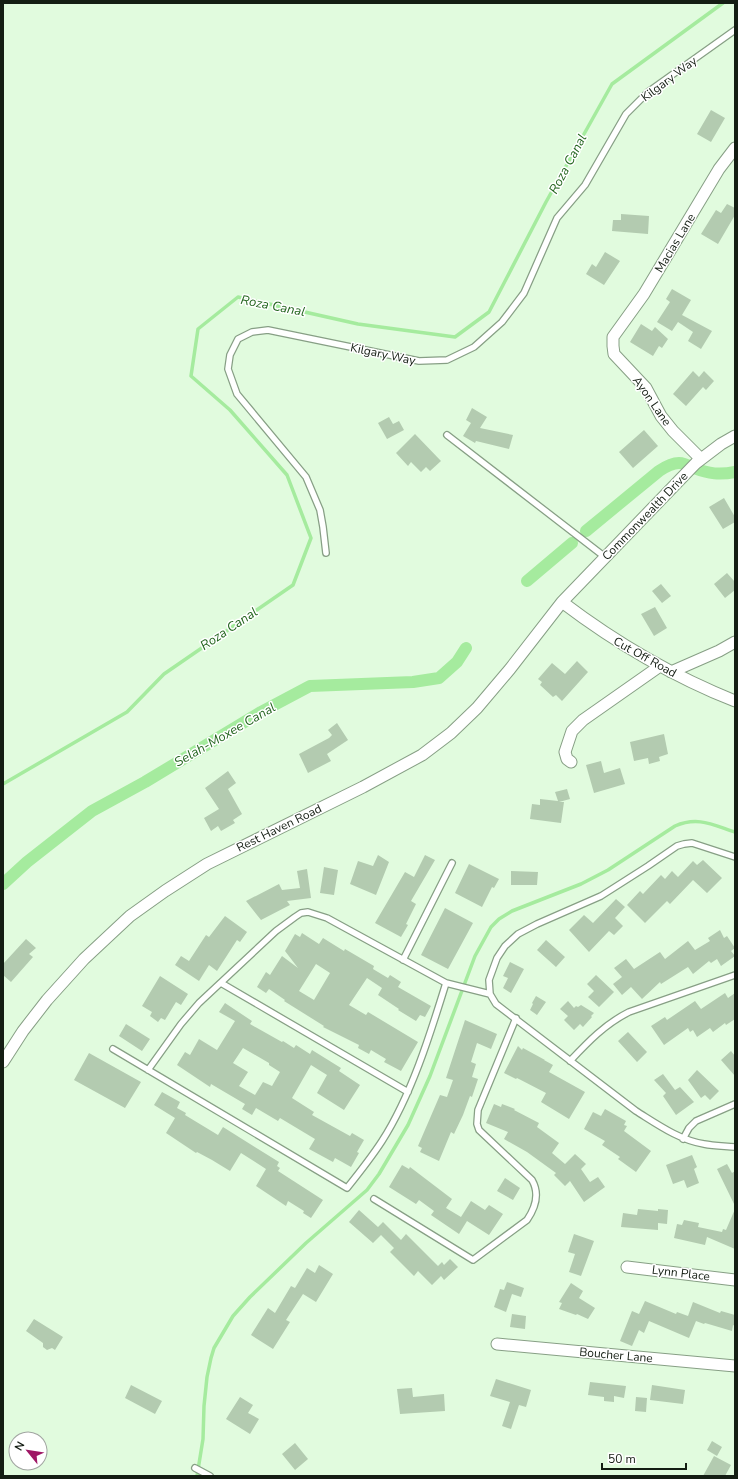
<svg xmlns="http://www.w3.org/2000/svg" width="738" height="1479" font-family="'Nunito Sans',sans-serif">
  <rect width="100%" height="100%" fill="#e1fbde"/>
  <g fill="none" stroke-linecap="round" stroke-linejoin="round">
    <path stroke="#a5eb9e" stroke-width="3.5" d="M3,784L127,712L164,674L293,585L311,538L287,475L230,410L191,376L198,329L238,297L358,324L455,337L489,312L546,202L612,84L723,3
      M197,1476L203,1439L204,1406L207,1377L211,1358L214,1348L233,1316L250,1297L306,1243L367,1190L379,1174L408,1125L430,1076L475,956L491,927L499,919L512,911L581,884L608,870L675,826C698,816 713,825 735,832"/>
    <path stroke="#a5eb9e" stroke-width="12" d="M586,531L659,471C665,467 672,463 679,463C684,463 690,466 694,468C709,474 720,475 735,472
      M527,581L572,543
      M3,884L27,862L92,811L145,782L261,712L310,686L413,682L439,678L457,662L466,648"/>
  </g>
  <path fill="#b3cbb0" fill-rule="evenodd" d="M711,110L725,118L711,142L697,134Z
    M727,204L735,208V215L718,244L701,234L716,210L721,213Z
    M621,214L649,216L648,234L612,231L613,220H621Z
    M605,252L620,261L604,285L586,274L592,264L596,267Z
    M672,289L691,300L682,315L712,331L701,349L688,341L693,332L678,322L672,331L657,322L670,302L666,299Z
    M641,324L652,331L655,327L668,339L662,348L659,346L653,356L630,342Z
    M693,371L699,377L704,371L714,381L706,390L703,387L686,406L673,394Z
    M472,408L487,417L480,428L513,435L509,449L476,441L475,443L463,436L471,423L466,420Z
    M389,417L393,424L399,421L404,430L387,439L378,423Z
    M644,430L658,446L633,468L619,452Z
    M415,434L441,461L430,471L426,467L421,472L411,462L408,466L396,453Z
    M724,498L735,517V522L723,529L709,507Z
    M727,573L735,582V590L725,598L714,584Z
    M661,584L671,596L662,603L652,591Z
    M655,607L667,628L654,636L641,614Z
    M577,661L588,672L562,701L556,695L553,697L540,685L542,682L538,679L552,663L565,674Z
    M337,723L348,740L327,754L331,761L308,773L299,754L329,738L332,735L328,730Z
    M664,734L668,754L659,757L660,761L649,764L648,758L634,761L630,742Z
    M601,761L604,773L620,768L625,784L594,793L586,765Z
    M228,771L236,783L228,789L242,814L233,820L235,823L221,831L218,826L211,831L204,818L219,809L205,788Z
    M567,789L570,799L559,802H564L561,823L530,819L532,804L540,805V799L558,801L555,792Z
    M378,855L389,862L376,895L350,884L358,861L373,866Z
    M425,855L435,860L411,901L416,904L406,924L408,925L401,937L375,923L405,872L414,877Z
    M703,860L722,878L707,893L693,880L670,904L667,901L645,923L627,905L640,891L643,894L661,875L665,879L672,871L678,877L693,861L697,865Z
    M469,864L499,879L494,888L492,887L482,907L455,893Z
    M324,867L338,870L334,895L320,893Z
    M307,869L311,898L287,901L290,905L261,920L246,901L279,884L282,890L300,888L297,871Z
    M511,871L538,872L537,885H511Z
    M616,899L625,907L615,918L623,926L614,935L609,931L589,952L569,930L584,915L593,923Z
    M445,908L473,923L448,969L421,955Z
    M225,916L247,932L240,942L237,940L217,971L209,965L199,981L175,965L181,956L189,961L206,935L209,937Z
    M720,930L724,938L727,936L735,948L731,951L735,956L721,966L717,959L711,963L709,961L693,974L688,967L661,984L660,982L642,999L631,987L622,995L613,984L622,977L614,968L626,959L634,969L660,952L665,959L688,941L695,950L710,941L708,938Z
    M302,933L319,944L323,938L344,951L345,949L374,966L373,969L388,978L390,975L401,982L398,987L431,1006L425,1017L420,1015L416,1021L398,1010L399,1009L378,995L382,988L367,978L349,1005L366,1015L368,1012L418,1042L401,1071L384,1062L386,1059L371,1050L369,1054L358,1048L359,1045L323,1027L324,1026L284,1001L285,1000L269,989L266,993L257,987L266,972L270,975L282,956L298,968L285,951L295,934L300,937ZM316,964L330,973L314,1000L299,991Z
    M26,939L36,948L29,954L33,957L11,982L3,975V964Z
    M546,940L565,957L556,967L537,950Z
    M510,962L524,969L511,993L503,988L508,978L503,976Z
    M596,975L614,992L599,1007L588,997L594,991L587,984Z
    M160,976L188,994L181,1005L176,1002L165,1020L161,1018L158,1022L150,1016L152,1012L142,1006Z
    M725,993L728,998L735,993V1019L726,1025L725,1023L713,1032L710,1028L697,1037L693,1030L690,1032L688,1028L664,1045L651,1026L665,1017L667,1020L695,1001L701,1009Z
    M536,996L546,1002L537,1015L530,1010L533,1004L532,1003Z
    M568,1001L574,1008L576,1006L578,1007L581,1005L594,1013L591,1016L592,1017L583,1027L580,1024L574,1030L564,1020L568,1016L560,1009Z
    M225,1003L252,1021L250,1024L282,1042L283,1041L294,1048L296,1045L310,1054L312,1050L341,1068L339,1071L360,1085L344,1110L317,1093L327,1075L311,1065L292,1098L314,1112L312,1115L350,1136L352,1133L364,1140L357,1152L359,1153L351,1167L335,1158L333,1162L309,1149L315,1139L280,1118L278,1121L256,1108L252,1115L242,1109L245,1104L211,1084L210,1087L177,1065L185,1052L190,1055L199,1039L217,1050L235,1021L219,1012ZM243,1048L269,1063V1065L280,1072L272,1086L263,1082L255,1095L239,1086L248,1072L233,1063Z
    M465,1020L497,1034L491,1049L477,1043L471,1062L476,1064L472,1077L478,1079L472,1097L470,1096L463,1115L454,1134L451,1132L439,1161L420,1152L422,1148L418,1146L440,1095L447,1097L453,1080L446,1078Z
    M126,1024L150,1039L142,1051L119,1036Z
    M628,1032L647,1052L637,1062L618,1041Z
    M518,1046L522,1050L523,1048L545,1060H544L553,1065L549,1072L585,1092L569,1119L541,1102L546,1093L517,1078L516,1079L504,1073Z
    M731,1051L735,1056V1076L721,1060Z
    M89,1053L141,1082L125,1108L74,1080Z
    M697,1070L719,1091L710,1100L705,1095L701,1098L688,1080Z
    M663,1074L675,1090L680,1087L694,1102L676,1115L663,1096L666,1093L654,1080Z
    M162,1092L180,1102L177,1108L186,1113L185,1115L218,1135L223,1127L279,1162L277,1166L280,1168L278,1171L323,1200L311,1218L303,1213L304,1211L288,1201L286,1206L256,1186L266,1169L241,1153L230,1171L212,1160L197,1152L196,1153L166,1133L175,1118L154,1105Z
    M494,1104L501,1107L502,1104L515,1109L514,1110L539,1123L537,1127L559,1143L552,1153L565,1164L575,1154L586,1164L581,1169L590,1182L598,1177L605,1187L584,1202L570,1181L565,1186L554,1175L556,1173L527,1152L504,1139L508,1132L486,1123Z
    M605,1109L626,1121L624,1125L627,1126L624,1131L651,1151L636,1172L618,1159L620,1157L602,1145L605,1141L584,1129L593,1112L601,1116Z
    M692,1155L697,1167L694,1169L699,1183L687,1188L684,1180L673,1184L666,1165Z
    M727,1164L732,1173L735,1171V1206L717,1169Z
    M402,1165L409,1169L410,1167L452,1199L446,1208L461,1217L471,1201L485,1210L489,1205L503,1214L489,1235L467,1221L459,1234L431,1215L434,1211L419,1200L416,1204L389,1187Z
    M505,1178L520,1188L513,1200L497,1191Z
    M638,1209L658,1211V1209L668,1210L667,1224L658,1223V1230L621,1227L623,1213L637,1215Z
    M735,1209V1249L707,1237L705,1245L674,1238L677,1224L682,1225L684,1220L699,1223L698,1227L722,1232L723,1229L726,1230Z
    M359,1210L378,1227L383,1222L401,1240L406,1234L438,1266L442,1262L444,1265L450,1259L458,1267L444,1280L441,1276L432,1285L418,1271L414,1276L390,1252L394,1248L381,1235L373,1243L349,1222Z
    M574,1234L594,1241L581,1276L569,1272L575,1254L568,1252Z
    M319,1265L333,1274L316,1302L303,1294L286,1320L290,1322L273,1349L251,1335L268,1308L275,1313L291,1286L295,1288L307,1268L315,1273Z
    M507,1282L524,1288L521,1297L512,1294L506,1312L494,1307L500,1289L504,1290Z
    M571,1283L583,1291L579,1298L595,1308L588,1319L577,1314L576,1315L559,1309L562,1303L559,1302Z
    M645,1301L676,1314L677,1312L688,1316L693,1302L720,1313L721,1311L735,1315V1326L733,1325L732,1331L705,1323L704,1324L696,1321L689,1338L649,1321L644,1333L639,1330L632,1346L620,1341L632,1311L639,1314Z
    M512,1314L526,1316L525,1329L510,1327Z
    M34,1319L63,1337L55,1350L52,1348L47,1350L43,1347V1343L26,1331Z
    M496,1379L531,1390L526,1407L519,1405L511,1429L502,1426L510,1402L490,1396Z
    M590,1382L626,1386L624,1398L614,1396V1402L604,1401V1397L588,1395Z
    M131,1385L162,1401L155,1414L125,1398Z
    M652,1385L685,1390L683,1404L650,1400Z
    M412,1388L413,1397L444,1394L445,1411L400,1414L397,1389Z
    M240,1397L253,1405L248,1413L259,1419L250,1434L226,1419Z
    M636,1397L647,1398L646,1412L635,1411Z
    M712,1441L722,1447L717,1456L707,1450Z
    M295,1443L308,1459L295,1470L282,1454Z
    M714,1456L731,1465L725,1476H703Z"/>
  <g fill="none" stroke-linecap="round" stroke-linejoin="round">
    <defs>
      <path id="service" d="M447,435L605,557
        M326,553L323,527L320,510L306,477L237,394L228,369L230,355L238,339L252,332L268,330L419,361L447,360L474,347L502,322L524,293L557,218L585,185L626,114L648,92L735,30
        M403,960L452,863
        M221,983L408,1092
        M490,994L489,980L497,958L505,946L518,934L537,924L601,896L648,866L677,846L684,844L692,843L735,857
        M113,1049L347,1188C359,1173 371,1158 382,1141C411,1096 430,1035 446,983
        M570,1061C588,1042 605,1024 629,1012L735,975
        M148,1070L181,1024L199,1003L276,931L295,917L301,913L308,912L327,918L446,983L490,994L496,1004L636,1111C657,1124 679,1140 704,1144C714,1146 725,1146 735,1147
        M683,1139L689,1128L696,1121L735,1104
        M374,1199L473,1260L527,1220C536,1207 540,1194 532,1180L479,1130L477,1124L478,1110L516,1018
        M195,1468L210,1476"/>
      <path id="minor" d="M701,459L673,431L661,416L646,388L614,354L613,346V337L644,294L719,169L735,148
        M562,602C616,643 672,676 735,701
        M671,672L719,651L735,642
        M571,762L567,759L565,752L572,731L583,720L660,666
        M3,1062L23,1031L47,1000L84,959L130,916L165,891L207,864L363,787L422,755L451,733L477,708L510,669L562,602L696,463L721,444L735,436
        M627,1267L735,1280
        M497,1344L735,1366"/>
    </defs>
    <use href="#service" stroke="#879f85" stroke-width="8"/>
    <use href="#minor" stroke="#879f85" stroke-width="13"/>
    <use href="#service" stroke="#fff" stroke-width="5.5"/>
    <use href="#minor" stroke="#fff" stroke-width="11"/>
  </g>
  <g text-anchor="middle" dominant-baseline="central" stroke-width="3" stroke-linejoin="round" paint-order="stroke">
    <g font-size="12" fill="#141d13" stroke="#fff">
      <text transform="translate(669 79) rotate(-37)">Kilgary Way</text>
      <text transform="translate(675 243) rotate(-59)">Macias Lane</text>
      <text transform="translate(383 354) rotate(12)">Kilgary Way</text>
      <text transform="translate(652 401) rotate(55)">Ayon Lane</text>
      <text transform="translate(645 516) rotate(-46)">Commonwealth Drive</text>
      <text transform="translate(645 657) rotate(29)">Cut Off Road</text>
      <text transform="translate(279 828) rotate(-26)">Rest Haven Road</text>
      <text transform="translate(681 1273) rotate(7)">Lynn Place</text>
      <text transform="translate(616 1355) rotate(5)">Boucher Lane</text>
    </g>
    <g font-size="13" font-style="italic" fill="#23651e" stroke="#fff">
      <text transform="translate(568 164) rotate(-62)">Roza Canal</text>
      <text transform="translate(273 306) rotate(11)">Roza Canal</text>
      <text transform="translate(229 629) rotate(-34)">Roza Canal</text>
      <text transform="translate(225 735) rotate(-30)">Selah-Moxee Canal</text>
    </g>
  </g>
  <rect width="738" height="1479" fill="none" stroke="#141d13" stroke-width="8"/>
  <g transform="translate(28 1451) rotate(300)"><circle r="19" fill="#ffffff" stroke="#a1a5a1"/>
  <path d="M0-3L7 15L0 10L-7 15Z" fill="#9f1765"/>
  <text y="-6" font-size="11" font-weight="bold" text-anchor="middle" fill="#141d13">N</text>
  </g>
  <path d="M602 1463v6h84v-6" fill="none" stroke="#141d13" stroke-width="2"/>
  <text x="608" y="1463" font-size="12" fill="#141d13" stroke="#ffffff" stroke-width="3" paint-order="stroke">50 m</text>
</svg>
